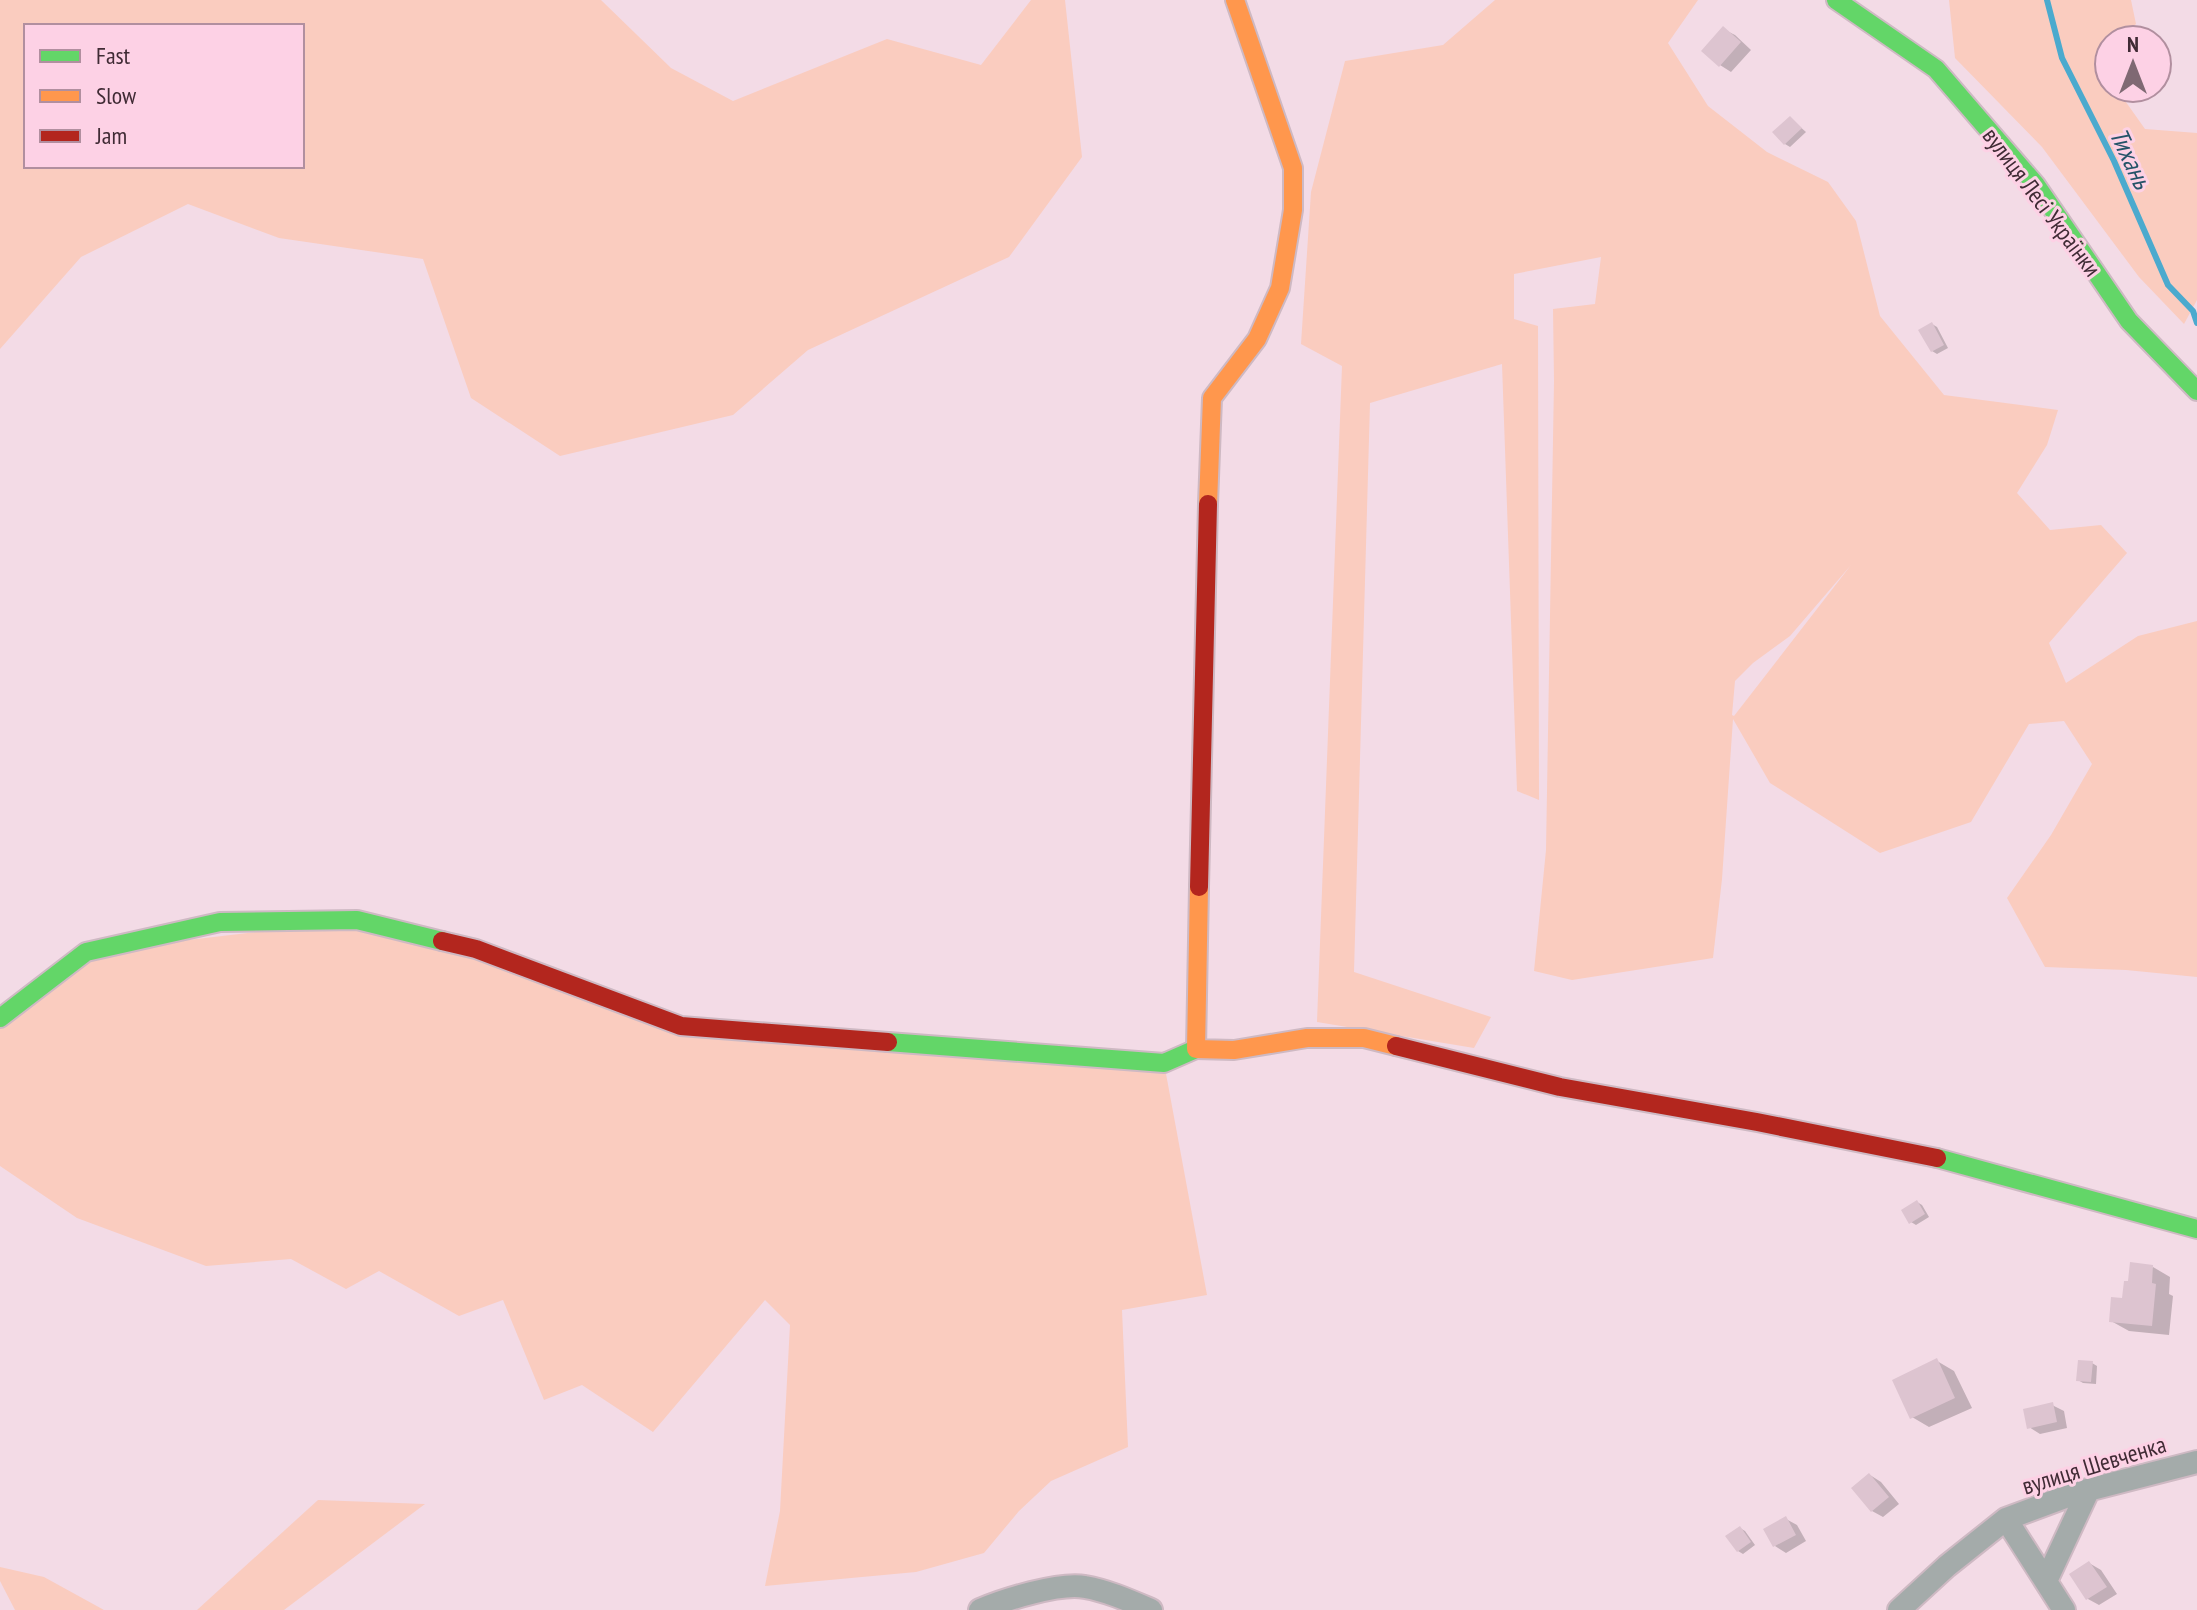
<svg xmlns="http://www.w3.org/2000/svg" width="2197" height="1610" font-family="'PT Sans Narrow',sans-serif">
  <rect width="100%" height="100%" fill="#f3dbe6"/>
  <path fill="#faccbf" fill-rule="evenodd" d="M0,0H601L671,68L733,101L887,39L981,65L1031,0H1065L1082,157L1009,257L808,350L733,415L560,456L471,398L423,259L279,238L188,204L81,257L0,349ZM26,26H302V166H26Z
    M1495,0H1698L1668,43L1708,106L1767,152L1828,182L1856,221L1880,316L1944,395L2058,410L2047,445L2017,493L2050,530L2101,525L2127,553L2049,643L2066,683L2138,636L2197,621V977L2126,970L2045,967L2007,898L2051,835L2092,764L2064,721L2029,724L1971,822L1880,853L1770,783L1733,719L1722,879L1713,958L1572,980L1534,971L1546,850L1554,381L1553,309L1595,304L1601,257L1514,274V319L1538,326L1539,800L1517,791L1502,364L1370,403L1354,972L1491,1017L1474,1048L1317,1022L1342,366L1301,344L1311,192L1345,61L1443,45ZM1851,565L1734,716L1732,715L1735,681L1753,663L1790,636Z
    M1949,0H2131L2136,24L2117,40H2109V48L2095,60L2109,79V88H2116L2145,129L2197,133V300L2184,324L2139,277L2042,147L1955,58Z
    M357,920L681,1026L1164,1063L1207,1295L1122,1310L1128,1447L1051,1481L1019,1511L984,1553L916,1572L765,1586L780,1511L790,1325L765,1300L653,1432L582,1385L544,1400L503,1300L459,1316L379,1271L346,1289L291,1259L206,1266L77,1218L0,1166V1018L86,952Z
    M318,1500L425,1504L284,1610H197Z
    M0,1567L44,1577L104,1610H15L0,1581Z"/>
  <path fill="#0003" d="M1723,29L1735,35L1751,50L1731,72L1720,65Z
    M1790,118L1806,132L1790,147L1785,144Z
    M1932,324L1937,327L1948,348L1937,354L1932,351Z
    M1917,1202L1922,1205L1929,1217L1916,1225L1911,1222Z
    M2153,1267L2170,1277L2169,1294L2173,1296L2169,1335L2129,1331L2111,1321L2124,1300Z
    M1937,1361L1954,1371L1972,1408L1929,1427L1912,1417Z
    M2092,1363L2097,1366L2096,1384L2083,1383L2078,1380Z
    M2052,1405L2064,1411L2067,1428L2040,1434L2029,1427Z
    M1870,1475L1881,1482L1899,1504L1883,1517L1872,1511Z
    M1786,1519L1797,1525L1806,1541L1786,1553L1775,1546Z
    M1740,1528L1745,1531L1755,1545L1743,1554L1738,1551Z
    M2089,1563L2101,1570L2117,1594L2099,1605L2088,1599L2072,1574Z"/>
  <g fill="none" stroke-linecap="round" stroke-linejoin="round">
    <path stroke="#4baace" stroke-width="6" d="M2047,0L2062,58L2114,161L2168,285L2193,311L2197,323"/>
  </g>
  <path fill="#ddc4d0" d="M1723,26L1741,42L1719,67L1701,51Z
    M1790,116L1802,128L1784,145L1772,132Z
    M1932,322L1944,345L1931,352L1918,330Z
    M1917,1200L1925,1214L1909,1224L1901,1210Z
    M2130,1262L2153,1265L2152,1283L2156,1284L2152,1326L2109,1322L2111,1297L2122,1298L2124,1281H2128Z
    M1937,1358L1955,1398L1910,1419L1892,1380Z
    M2078,1360L2093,1361L2091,1382L2076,1381Z
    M2053,1402L2057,1422L2027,1429L2023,1409Z
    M1869,1473L1889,1497L1871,1512L1851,1488Z
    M1786,1516L1796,1535L1773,1547L1763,1529Z
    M1740,1526L1751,1542L1737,1552L1725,1536Z
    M2089,1561L2107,1587L2086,1600L2069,1574Z"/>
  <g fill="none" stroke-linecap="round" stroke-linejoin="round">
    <defs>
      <path id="street" d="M2046,1581L2088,1491
        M980,1610C1003,1600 1060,1582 1085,1587C1108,1591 1130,1601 1151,1610
        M1899,1610L1947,1566L2006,1519
        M2064,1610L2006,1519L2076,1493L2197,1462"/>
      <path id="fast" d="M1836,0L1936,69L2036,185L2129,321L2197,391
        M0,1018L86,952L220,922L357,920L442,941
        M888,1042L1164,1063L1196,1049
        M1937,1158L2197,1229"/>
      <path id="slow" d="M1208,504L1212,398L1257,339L1280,288L1293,210V168L1235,0
        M1199,887L1196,1049L1234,1050L1307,1038H1364L1396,1046"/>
      <path id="jam" d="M1199,887L1208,504
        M442,941L476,949L681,1026L888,1042
        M1396,1046L1560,1087L1757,1122L1937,1158"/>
    </defs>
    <use href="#street" stroke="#ceb9c3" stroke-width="26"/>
    <use href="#fast" stroke="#ceb9c3" stroke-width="22"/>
    <use href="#slow" stroke="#ceb9c3" stroke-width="22"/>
    <use href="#jam" stroke="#ceb9c3" stroke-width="22"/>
    <use href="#street" stroke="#a4abaa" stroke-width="22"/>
    <use href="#fast" stroke="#63d668" stroke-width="18"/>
    <use href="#slow" stroke="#ff974d" stroke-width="18"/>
    <use href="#jam" stroke="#b3261e" stroke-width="18"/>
  </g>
  <g text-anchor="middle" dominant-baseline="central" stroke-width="6" stroke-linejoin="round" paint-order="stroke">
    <g font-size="24" fill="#402b35" stroke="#fdd1e5">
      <text transform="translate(2042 202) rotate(53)">вулиця Лесі Українки</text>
      <text transform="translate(2094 1465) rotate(-17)">вулиця Шевченка</text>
    </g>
    <g font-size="26" font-style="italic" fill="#245368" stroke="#fdd1e5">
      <text transform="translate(2131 158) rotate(65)">Тихань</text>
    </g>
  </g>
  <rect x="24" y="24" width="280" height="144" fill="#fdd1e5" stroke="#b18f9f" stroke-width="2"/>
  <rect x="40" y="50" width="40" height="12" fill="#63d668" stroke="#b18f9f" stroke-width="2"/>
  <text x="96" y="64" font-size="24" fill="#402b35">Fast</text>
  <rect x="40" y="90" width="40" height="12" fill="#ff974d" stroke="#b18f9f" stroke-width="2"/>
  <text x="96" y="104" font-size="24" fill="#402b35">Slow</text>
  <rect x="40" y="130" width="40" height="12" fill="#b3261e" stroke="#b18f9f" stroke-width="2"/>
  <text x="96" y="144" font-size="24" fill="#402b35">Jam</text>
  <g transform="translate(2133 64)"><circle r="38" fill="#fdd1e5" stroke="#b18f9f" stroke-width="2"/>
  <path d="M0-6L14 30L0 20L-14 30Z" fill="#7f6973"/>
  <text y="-12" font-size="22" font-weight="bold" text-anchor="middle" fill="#402b35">N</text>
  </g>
</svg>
